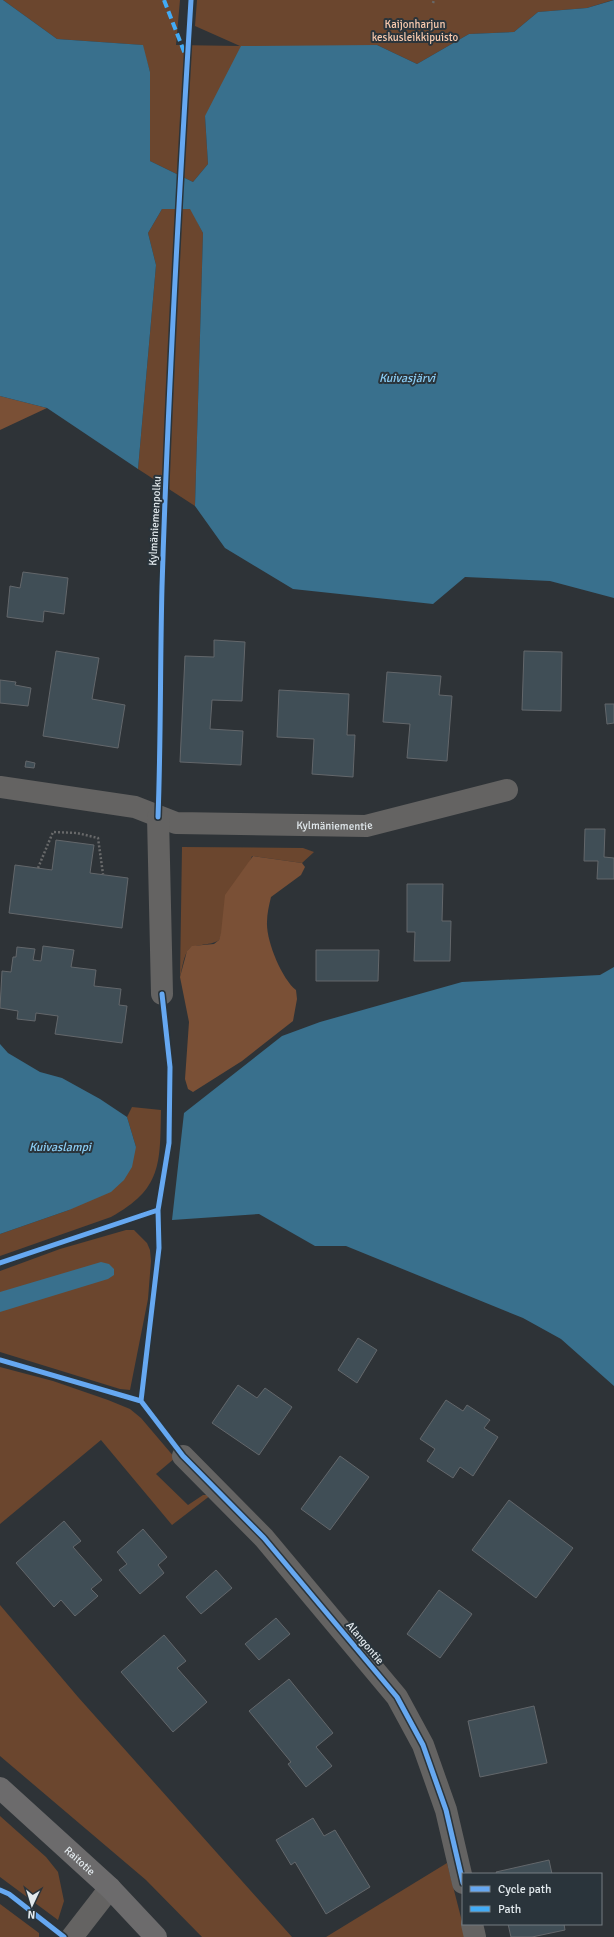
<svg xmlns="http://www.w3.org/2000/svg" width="614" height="1937" font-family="Signika,sans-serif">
  <rect width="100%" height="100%" fill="#2e3337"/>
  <path fill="#6b462e" d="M3,0H180L176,45L240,46L195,26L197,0H613L587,8L538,12L514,32L469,34L417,64L377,45L205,116L208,164L193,182L150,161V72L142,45L57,39Z
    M162,209H191L203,233L195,506L138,469L156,265L148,233Z
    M182,847L303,848L314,852L302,863L252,856L219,940C210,947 192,942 187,952C183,959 182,969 180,977Z
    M132,1107L161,1110C160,1164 162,1189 111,1217L0,1256V1234L69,1210L136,1147L127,1117Z
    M126,1230H134L147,1243L150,1250L151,1261L148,1299L130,1390L120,1389L0,1352V1271L60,1249Z
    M0,1367L53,1381L108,1400L130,1409L141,1418L175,1458L156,1474L188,1505L203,1495H211L172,1525L101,1440L0,1524Z
    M0,1605L78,1697L292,1937H202L146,1880L0,1756Z
    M0,1816L46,1857L58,1872L64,1901L58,1920L0,1877Z
    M447,1863L466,1937H326Z
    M0,1904L39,1933V1937H0Z"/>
  <path fill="#7a5036" d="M0,396L47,408L0,430Z
    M253,856L302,863L305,867L301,875L271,897C269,905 267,914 267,922C266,941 282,979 296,990L297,999L293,1021L242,1061L193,1092L188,1089L185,1079L189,1022L180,977L187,951L192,946L214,944L219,940L221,933L225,895Z"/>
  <path fill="#39708d" d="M0,0H3L57,39L143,45L150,72V161L193,182L208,164L205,116L241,46L377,45L417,64L469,34L514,32L538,12L587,8L614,0V598L550,581L465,577L433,604L293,589L225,548L195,506L203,233L190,209H162L148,233L156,265L138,469L47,408L0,396Z
    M614,967V1386L561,1339L523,1318L346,1246H315L259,1214L172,1220L184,1113L282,1036L320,1022L462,982L600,975Z
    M0,1044L8,1053L40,1072L62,1078L100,1099L127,1117L136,1147L132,1167L124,1180L111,1192L69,1210L0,1234Z
    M101,1262L109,1264L114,1269V1275L108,1279L0,1312V1292Z"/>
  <path fill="#404e56" stroke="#63676b" d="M23,572L68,578L64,614L44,611L43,622L7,617L10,586L20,588Z
    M214,640L245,642L242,701L212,700L210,729L243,731L241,765L180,762L185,656L214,657Z
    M56,651L99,658L92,699L125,705L118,748L43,736Z
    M524,651L562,652L561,711L522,710Z
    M387,672L441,676L439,695L452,696L447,761L407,758L410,724L383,722Z
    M0,680L16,682L15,685L31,688L28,706L0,703Z
    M279,690L349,694L347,735H355L353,777L312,774L314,739L277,737Z
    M605,704H614V723L607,724Z
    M26,761L35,763L34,768L25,767Z
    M585,829H605L604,857L614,858V879H597L598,861H584Z
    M56,840L94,845L90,873L128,878L122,928L9,913L15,865L52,870Z
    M407,884H443L442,921H451L450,961H414L415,932H407Z
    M43,946L74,950L71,967L96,970L94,986L121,989L119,1005L127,1006L122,1043L55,1034L58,1016L36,1013L35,1021L17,1019L18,1011L0,1008L2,971L11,972L13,957H16L17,947L35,949L33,960L41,961Z
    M316,950H379L378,981H316Z
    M358,1338L377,1350L357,1383L338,1370Z
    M238,1385L257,1398L265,1388L292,1407L259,1455L212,1423Z
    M446,1400L463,1411L467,1405L490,1420L484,1428L498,1437L473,1476L460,1467L453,1478L427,1461L435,1449L420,1439Z
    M340,1456L369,1477L330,1530L301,1509Z
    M509,1500L573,1548L536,1598L472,1550Z
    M64,1521L81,1541L73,1547L102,1580L91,1589L98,1596L75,1616L61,1600L54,1607L16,1563Z
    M143,1529L167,1557L158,1565L164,1573L140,1594L119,1570L127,1564L117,1552Z
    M216,1570L232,1588L201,1614L186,1597Z
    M439,1590L472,1614L440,1658L407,1634Z
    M276,1618L290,1634L259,1660L245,1644Z
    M164,1635L186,1661L177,1668L207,1702L173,1732L121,1672Z
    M289,1679L333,1733L316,1747L332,1766L306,1787L288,1764L291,1762L249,1711Z
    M534,1706L547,1763L480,1777L468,1721Z
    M313,1818L324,1836L335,1830L370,1887L326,1914L295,1862L291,1865L276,1840Z
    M549,1860L552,1874H497L496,1872Z
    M508,1924H564L565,1930L532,1937H511Z"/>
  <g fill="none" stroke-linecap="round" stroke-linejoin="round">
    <path stroke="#68696a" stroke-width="2.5" stroke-dasharray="2 2" stroke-linecap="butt" d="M433,3L434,0
      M38,868L53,832L77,833L98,838L103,874"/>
    <g stroke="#646362" stroke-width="22">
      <path id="s1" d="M0,787L135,807L176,823L366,826L507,790"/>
      <path d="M158,817L162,994"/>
      <path d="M183,1456L264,1538L397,1697L423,1745L446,1810L463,1883"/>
      <path d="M472,1924L475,1937"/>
      <path d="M72,1937L110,1888"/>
    </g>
    <path stroke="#6c6b6c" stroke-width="22" id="s2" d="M0,1788L110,1888L156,1937"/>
    <path stroke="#42abf6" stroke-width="4" stroke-dasharray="8 4" stroke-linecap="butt" d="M164,0L185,54"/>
    <defs>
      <path id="cycleway" d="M158,817C161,740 160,663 162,587C168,391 179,195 191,0
        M158,1210L159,1248L141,1401L183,1456L264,1538L397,1697L423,1745L446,1810L463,1883
        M0,1263L158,1210L169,1143L170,1067L162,994
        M0,1360L141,1401
        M0,1890L9,1894L64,1937"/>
    </defs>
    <use href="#cycleway" stroke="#2a343b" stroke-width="8"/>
    <use href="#cycleway" stroke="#66a8f1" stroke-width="5"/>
  </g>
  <g text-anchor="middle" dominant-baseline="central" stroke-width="4" stroke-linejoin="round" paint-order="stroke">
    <g font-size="11" fill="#f9caae" stroke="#2a343b">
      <text x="415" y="24">Kaijonharjun<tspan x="415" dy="13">keskusleikkipuisto</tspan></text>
    </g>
    <g font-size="11" fill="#e2e9ed" stroke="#2a343b">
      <text transform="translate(155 521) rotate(-87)">Kylmäniemenpolku</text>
      <text stroke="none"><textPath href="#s1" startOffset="339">Kylmäniementie</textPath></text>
      <text transform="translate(365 1643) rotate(50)">Alangontie</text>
      <text stroke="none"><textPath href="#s2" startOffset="108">Raitotie</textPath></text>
    </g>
    <g font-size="12" font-style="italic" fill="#8bcef6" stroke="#2a343b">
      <text x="407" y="378">Kuivasjärvi</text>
      <text x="60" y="1147">Kuivaslampi</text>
    </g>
  </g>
  <rect x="462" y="1873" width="140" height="52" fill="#2a343b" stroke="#747c82"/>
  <rect x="470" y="1886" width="20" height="6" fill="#66a8f1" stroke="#747c82"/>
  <text x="498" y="1893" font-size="12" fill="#e2e9ed">Cycle path</text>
  <rect x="470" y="1906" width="20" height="6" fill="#42abf6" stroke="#747c82"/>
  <text x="498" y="1913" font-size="12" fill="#e2e9ed">Path</text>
  <g transform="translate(32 1905) rotate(184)" stroke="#2a343b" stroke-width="3" paint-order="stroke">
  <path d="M0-3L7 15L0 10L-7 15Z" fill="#e2e9ed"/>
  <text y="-6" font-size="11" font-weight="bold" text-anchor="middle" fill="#e2e9ed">N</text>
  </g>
</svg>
